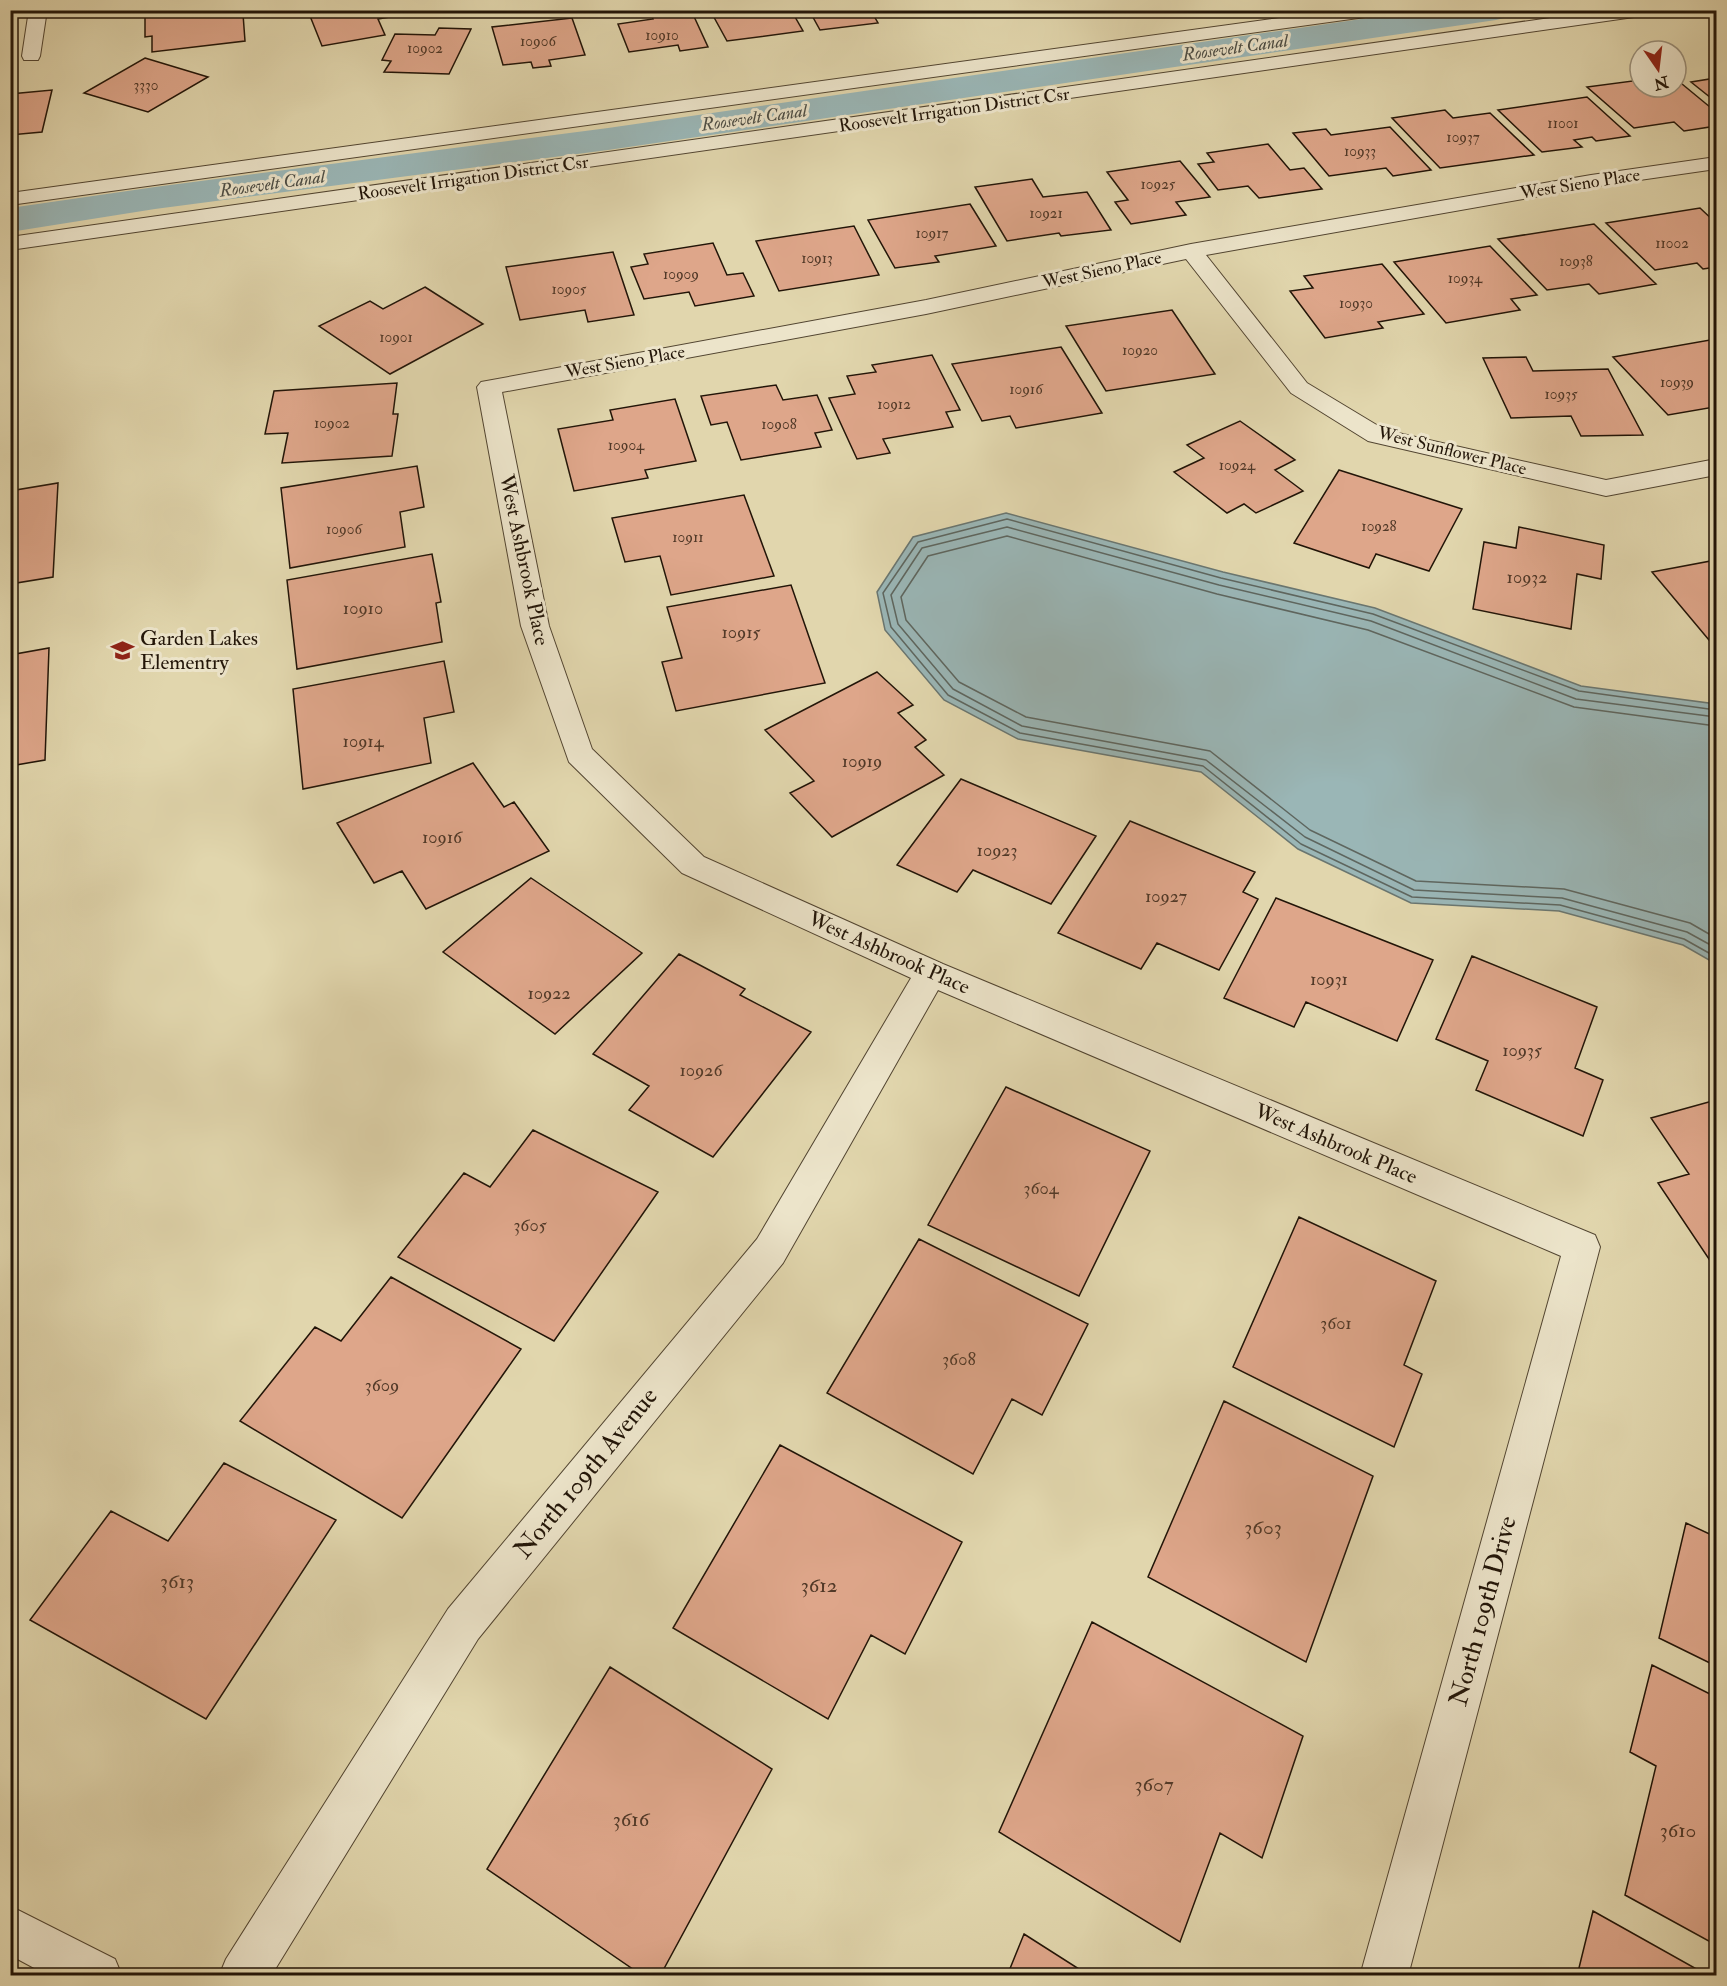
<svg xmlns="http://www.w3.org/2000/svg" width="1727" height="1986" font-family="'IM FELL Double Pica',serif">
  <rect width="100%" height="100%" fill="#e1d6ad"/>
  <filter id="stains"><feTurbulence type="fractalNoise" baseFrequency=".00333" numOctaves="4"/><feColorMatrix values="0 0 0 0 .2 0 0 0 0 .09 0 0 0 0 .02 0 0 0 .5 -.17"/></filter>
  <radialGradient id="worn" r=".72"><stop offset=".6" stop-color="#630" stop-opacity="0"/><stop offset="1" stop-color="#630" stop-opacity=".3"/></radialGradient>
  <path fill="#9ab6b6" stroke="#6a7670" stroke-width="1.5" d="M1006,513L1223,572L1375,608L1581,686L1716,704V964L1683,945L1559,911L1411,903L1298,849L1201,772L1018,739L944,700L885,630L877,592L913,537Z"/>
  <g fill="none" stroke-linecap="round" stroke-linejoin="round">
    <path stroke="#5e665f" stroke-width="1.5" d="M1716,710L1579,691L1373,614L1221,578L1007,519L918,542L883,593L891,627L948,695L1020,733L1203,766L1301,844L1412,897L1560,905L1684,939L1716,957
      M1716,717L1576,699L1371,621L1219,585L1007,527L922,548L891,595L898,624L953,689L1022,726L1206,760L1305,837L1414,890L1562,898L1687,932L1716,948
      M1716,726L1574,707L1368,630L1217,594L1007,536L928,556L901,597L906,620L959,682L1026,717L1210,751L1310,830L1416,881L1564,889L1690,923L1716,938"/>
    <path fill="#9ab6b6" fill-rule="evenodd" d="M1423,10H1512L1508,17L1496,20L608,150L155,209L10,232V208L155,187L608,128Z"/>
  </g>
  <path fill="#dea68a" stroke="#221508" stroke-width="1.5" d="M199,10H226V16L243,14L245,41L152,52V36L145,37V17Z
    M400,10L402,15L378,19L385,35L322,46L308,11Z
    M649,10H691L708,47L680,51L678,45L629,52L618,24L653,19Z
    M710,10H791L803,31L727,41Z
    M809,10H891L893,14L874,16L878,23L820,30Z
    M572,18L585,55L549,60L551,66L533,68L531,62L503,65L492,27Z
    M439,28L471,29L449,74L384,72L391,61L382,60L395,34L435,35Z
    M145,58L208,77L148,112L84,93Z
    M1716,78V102L1691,82Z
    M1676,79L1716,112V126L1684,131L1674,122L1634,128L1587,87L1640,80V87H1676Z
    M52,90L42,132L10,135V94Z
    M1587,97L1630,136L1596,141L1592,137L1574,140L1582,147L1542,152L1498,110Z
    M1445,110L1453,118L1490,113L1534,155L1440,168L1392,118Z
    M1390,127L1431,170L1393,176L1386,168L1329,176L1293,133L1326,129L1331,135Z
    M1268,144L1290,170L1304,168L1322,189L1259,198L1248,186L1218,190L1198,164L1214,162L1207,153Z
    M1180,161L1210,197L1176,202L1186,215L1131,224L1115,202L1128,200L1107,172Z
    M1032,179L1043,197L1087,192L1111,230L1061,236L1059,233L1007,241L975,187Z
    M970,204L996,246L935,256L939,262L895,268L868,220Z
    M1700,208L1716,223V267L1703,269L1697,263L1655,270L1606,223Z
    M1594,224L1656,284L1599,294L1589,284L1547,290L1498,239Z
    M854,226L879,275L779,291L756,241Z
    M713,243L727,275L743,273L754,296L695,306L689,292L644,299L631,267L648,264L644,254Z
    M1490,246L1537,295L1511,299L1520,310L1446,323L1394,262Z
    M613,252L634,315L588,322L585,310L520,320L506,267Z
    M1382,264L1424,314L1378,322L1383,328L1325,338L1290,291L1313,288L1304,276Z
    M425,287L483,324L390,374L319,326L370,301L383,309Z
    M1172,310L1215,374L1106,391L1066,326Z
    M1710,340L1716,346V410L1714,407L1668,415L1613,357Z
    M1061,347L1102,413L1016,428L1010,416L982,421L952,364Z
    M932,355L960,410L946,412L953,427L883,439L890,453L857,459L829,398L855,394L847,376L876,372L872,365Z
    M1526,357L1533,371L1608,369L1643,435L1581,436L1571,416L1511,418L1483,358Z
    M397,383L393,414H398L392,456L282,463L288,433L265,434L274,391Z
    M776,385L783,400L817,395L832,430L815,433L821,447L741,460L727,422L711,425L701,396Z
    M675,399L696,461L645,470L648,478L574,491L558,429L613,420L610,410Z
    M1240,421L1295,460L1275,470L1303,491L1256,513L1244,504L1227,513L1174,472L1204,458L1187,445Z
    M417,466L424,507L400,512L405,547L290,568L281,488Z
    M1339,470L1462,509L1429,571L1376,554L1369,568L1294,543Z
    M58,483L53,577L10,584V491Z
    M744,495L774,576L671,595L660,556L625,562L612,518Z
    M1519,527L1604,545L1601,579L1577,574L1571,629L1473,609L1484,542L1516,548Z
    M432,554L441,602L436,603L442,642L297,669L287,580Z
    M1716,560V646H1714L1652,572Z
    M791,585L825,683L676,711L662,662L682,658L667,607Z
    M49,648L45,760L10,766V655Z
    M444,661L454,712L424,718L431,763L303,789L293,689Z
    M877,672L913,705L898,713L926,740L915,747L944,775L832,837L790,793L814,781L765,730Z
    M473,763L504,807L514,802L549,851L426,909L402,871L374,883L337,823Z
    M961,779L1096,836L1051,904L973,870L957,892L897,865Z
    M1130,821L1255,872L1243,892L1258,899L1219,970L1157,943L1141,969L1058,933Z
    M531,878L642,953L555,1034L443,952Z
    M1276,898L1433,960L1397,1041L1306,1002L1294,1027L1224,998Z
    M679,954L745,989L740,995L811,1032L713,1157L629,1110L649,1086L593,1054Z
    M1472,956L1597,1007L1575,1068L1603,1080L1583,1136L1476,1090L1488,1061L1436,1039Z
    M1006,1087L1150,1151L1079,1296L928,1225Z
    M1716,1100V1268H1715L1658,1183L1689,1174L1651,1118Z
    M533,1130L658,1192L554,1341L398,1257L464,1173L490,1187Z
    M1299,1217L1436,1281L1404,1365L1422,1374L1394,1447L1233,1367Z
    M919,1239L1088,1324L1042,1415L1012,1399L973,1474L827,1393Z
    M391,1277L521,1349L402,1518L240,1421L315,1327L341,1341Z
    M1224,1401L1373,1476L1306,1662L1148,1577Z
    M780,1445L962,1542L905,1654L871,1635L828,1719L673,1628Z
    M224,1463L336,1520L206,1719L30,1620L111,1511L168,1541Z
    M1686,1523L1716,1537V1666L1659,1638Z
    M1092,1622L1303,1736L1262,1858L1220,1833L1180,1942L999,1832Z
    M1652,1665L1716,1697V1945L1625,1895L1656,1766L1630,1752Z
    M610,1667L772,1769L660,1976H643L487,1869Z
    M1593,1911L1709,1976H1577Z
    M1024,1934L1090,1976H1007Z"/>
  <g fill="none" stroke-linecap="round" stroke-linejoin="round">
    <defs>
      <path id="minor" d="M29,10H47L40,56L38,60H24L22,56Z
        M1337,10H1389L1380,15L10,205V193Z
        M1606,10H1657L1648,15L10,250V237Z
        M1716,157V169L1591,187L1206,255L1307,383L1385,430L1606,480L1716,459V475L1606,496L1368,441L1291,393L1186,259L926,314L502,392L549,626L592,749L704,857L943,964L1595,1235L1600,1247L1408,1976H1360L1561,1256L938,990L783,1263L478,1639L271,1976H219L226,1959L448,1609L757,1239L911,978L682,873L569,762L521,626L477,387L481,382L926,300L1191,244L1591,175Z
        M10,1906L115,1959L122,1976H49L10,1955Z"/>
    </defs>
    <use href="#minor" stroke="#524531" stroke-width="2"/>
    <use href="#minor" fill="#ece4ca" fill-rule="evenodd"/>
  </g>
  <defs>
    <symbol id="school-bare" viewBox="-9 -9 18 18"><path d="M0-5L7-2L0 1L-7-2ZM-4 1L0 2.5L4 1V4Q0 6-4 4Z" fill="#8f2418" stroke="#ece4ca" stroke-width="2.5" paint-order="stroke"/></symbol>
  </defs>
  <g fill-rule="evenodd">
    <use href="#school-bare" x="106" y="634" width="33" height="33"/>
  </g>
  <g text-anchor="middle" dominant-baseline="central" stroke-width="6" stroke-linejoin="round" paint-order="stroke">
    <g font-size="15" fill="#513928">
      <text x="662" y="35">10910</text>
      <text x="538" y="41">10906</text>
      <text x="425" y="48">10902</text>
      <text x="146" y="85">3330</text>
      <text x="1563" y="123">11001</text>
      <text x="1463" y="137">10937</text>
      <text x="1360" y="151">10933</text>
      <text x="1158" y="184">10925</text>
      <text x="1046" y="213">10921</text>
      <text x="932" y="233">10917</text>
      <text x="1672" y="243">11002</text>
      <text x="817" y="258">10913</text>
      <text x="1576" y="261">10938</text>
      <text x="681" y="274">10909</text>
      <text x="1465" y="278">10934</text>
      <text x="569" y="289">10905</text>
      <text x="1356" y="303">10930</text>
      <text x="396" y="337">10901</text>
      <text x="1140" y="350">10920</text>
      <text x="1677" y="382">10939</text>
      <text x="1026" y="389">10916</text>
      <text x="1561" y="394">10935</text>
      <text x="894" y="404">10912</text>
      <text x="332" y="423">10902</text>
      <text x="779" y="424">10908</text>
      <text x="626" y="445">10904</text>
      <text x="1237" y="465">10924</text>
      <text x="1379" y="526">10928</text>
      <text x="344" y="529">10906</text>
      <text x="688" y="537">10911</text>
    </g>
    <g font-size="18" font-style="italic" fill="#4c4d45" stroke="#ece4ca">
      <text transform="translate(1235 48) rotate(-8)">Roosevelt Canal</text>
      <text transform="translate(754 118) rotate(-8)">Roosevelt Canal</text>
      <text transform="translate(272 184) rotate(-8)">Roosevelt Canal</text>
    </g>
    <g font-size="18" fill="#221508" stroke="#ece4ca">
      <text transform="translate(954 110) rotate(-8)">Roosevelt Irrigation District Csr</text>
      <text transform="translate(473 178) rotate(-8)">Roosevelt Irrigation District Csr</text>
      <text transform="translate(1580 184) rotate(-9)">West Sieno Place</text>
      <text transform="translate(1102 270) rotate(-12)">West Sieno Place</text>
      <text transform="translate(625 362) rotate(-10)">West Sieno Place</text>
      <text transform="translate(1452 451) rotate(14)">West Sunflower Place</text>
    </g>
    <g font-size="18" fill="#513928">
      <text x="1527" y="577">10932</text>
      <text x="363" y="608">10910</text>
      <text x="741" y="632">10915</text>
      <text x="363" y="741">10914</text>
      <text x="862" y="761">10919</text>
      <text x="442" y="837">10916</text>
      <text x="997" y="850">10923</text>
      <text x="1166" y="896">10927</text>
      <text x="1329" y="979">10931</text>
      <text x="549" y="993">10922</text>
      <text x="1522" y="1050">10935</text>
      <text x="701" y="1070">10926</text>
      <text x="1041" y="1188">3604</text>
      <text x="530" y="1225">3605</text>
      <text x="1336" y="1323">3601</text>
      <text x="959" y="1359">3608</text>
      <text x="382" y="1385">3609</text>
    </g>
    <g font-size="21" fill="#221508" stroke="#ece4ca">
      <text transform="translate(524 560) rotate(78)">West Ashbrook Place</text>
      <text transform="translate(889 953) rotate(24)">West Ashbrook Place</text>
      <text transform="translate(1336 1144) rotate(23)">West Ashbrook Place</text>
    </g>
    <g font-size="21" fill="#221508" stroke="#ece4ca" text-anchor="start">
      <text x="140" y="638">Garden Lakes<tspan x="140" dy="24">Elementry</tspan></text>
    </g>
    <g font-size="21" fill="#513928">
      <text x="1263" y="1527">3603</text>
      <text x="177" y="1581">3613</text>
      <text x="819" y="1585">3612</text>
      <text x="1154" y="1784">3607</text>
      <text x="631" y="1819">3616</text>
      <text x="1678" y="1830">3610</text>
    </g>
    <g font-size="26" fill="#221508" stroke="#ece4ca">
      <text transform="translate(586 1473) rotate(-51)">North 109th Avenue</text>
      <text transform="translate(1483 1611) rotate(-75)">North 109th Drive</text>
    </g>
  </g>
  <rect width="1727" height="1986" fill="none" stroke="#e1d6ad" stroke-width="36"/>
  <rect x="12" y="12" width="1703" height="1962" fill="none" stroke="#221508" stroke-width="3"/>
  <rect x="18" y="18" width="1691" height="1950" fill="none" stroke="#221508" stroke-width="1.5"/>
  <g transform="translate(1658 69) rotate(166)"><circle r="28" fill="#ece4ca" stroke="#9b917c" stroke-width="1.5"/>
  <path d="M0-4.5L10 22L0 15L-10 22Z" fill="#8f2418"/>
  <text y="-9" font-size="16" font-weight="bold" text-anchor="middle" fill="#221508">N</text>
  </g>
  <rect width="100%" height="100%" filter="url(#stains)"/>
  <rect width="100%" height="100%" fill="url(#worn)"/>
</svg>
